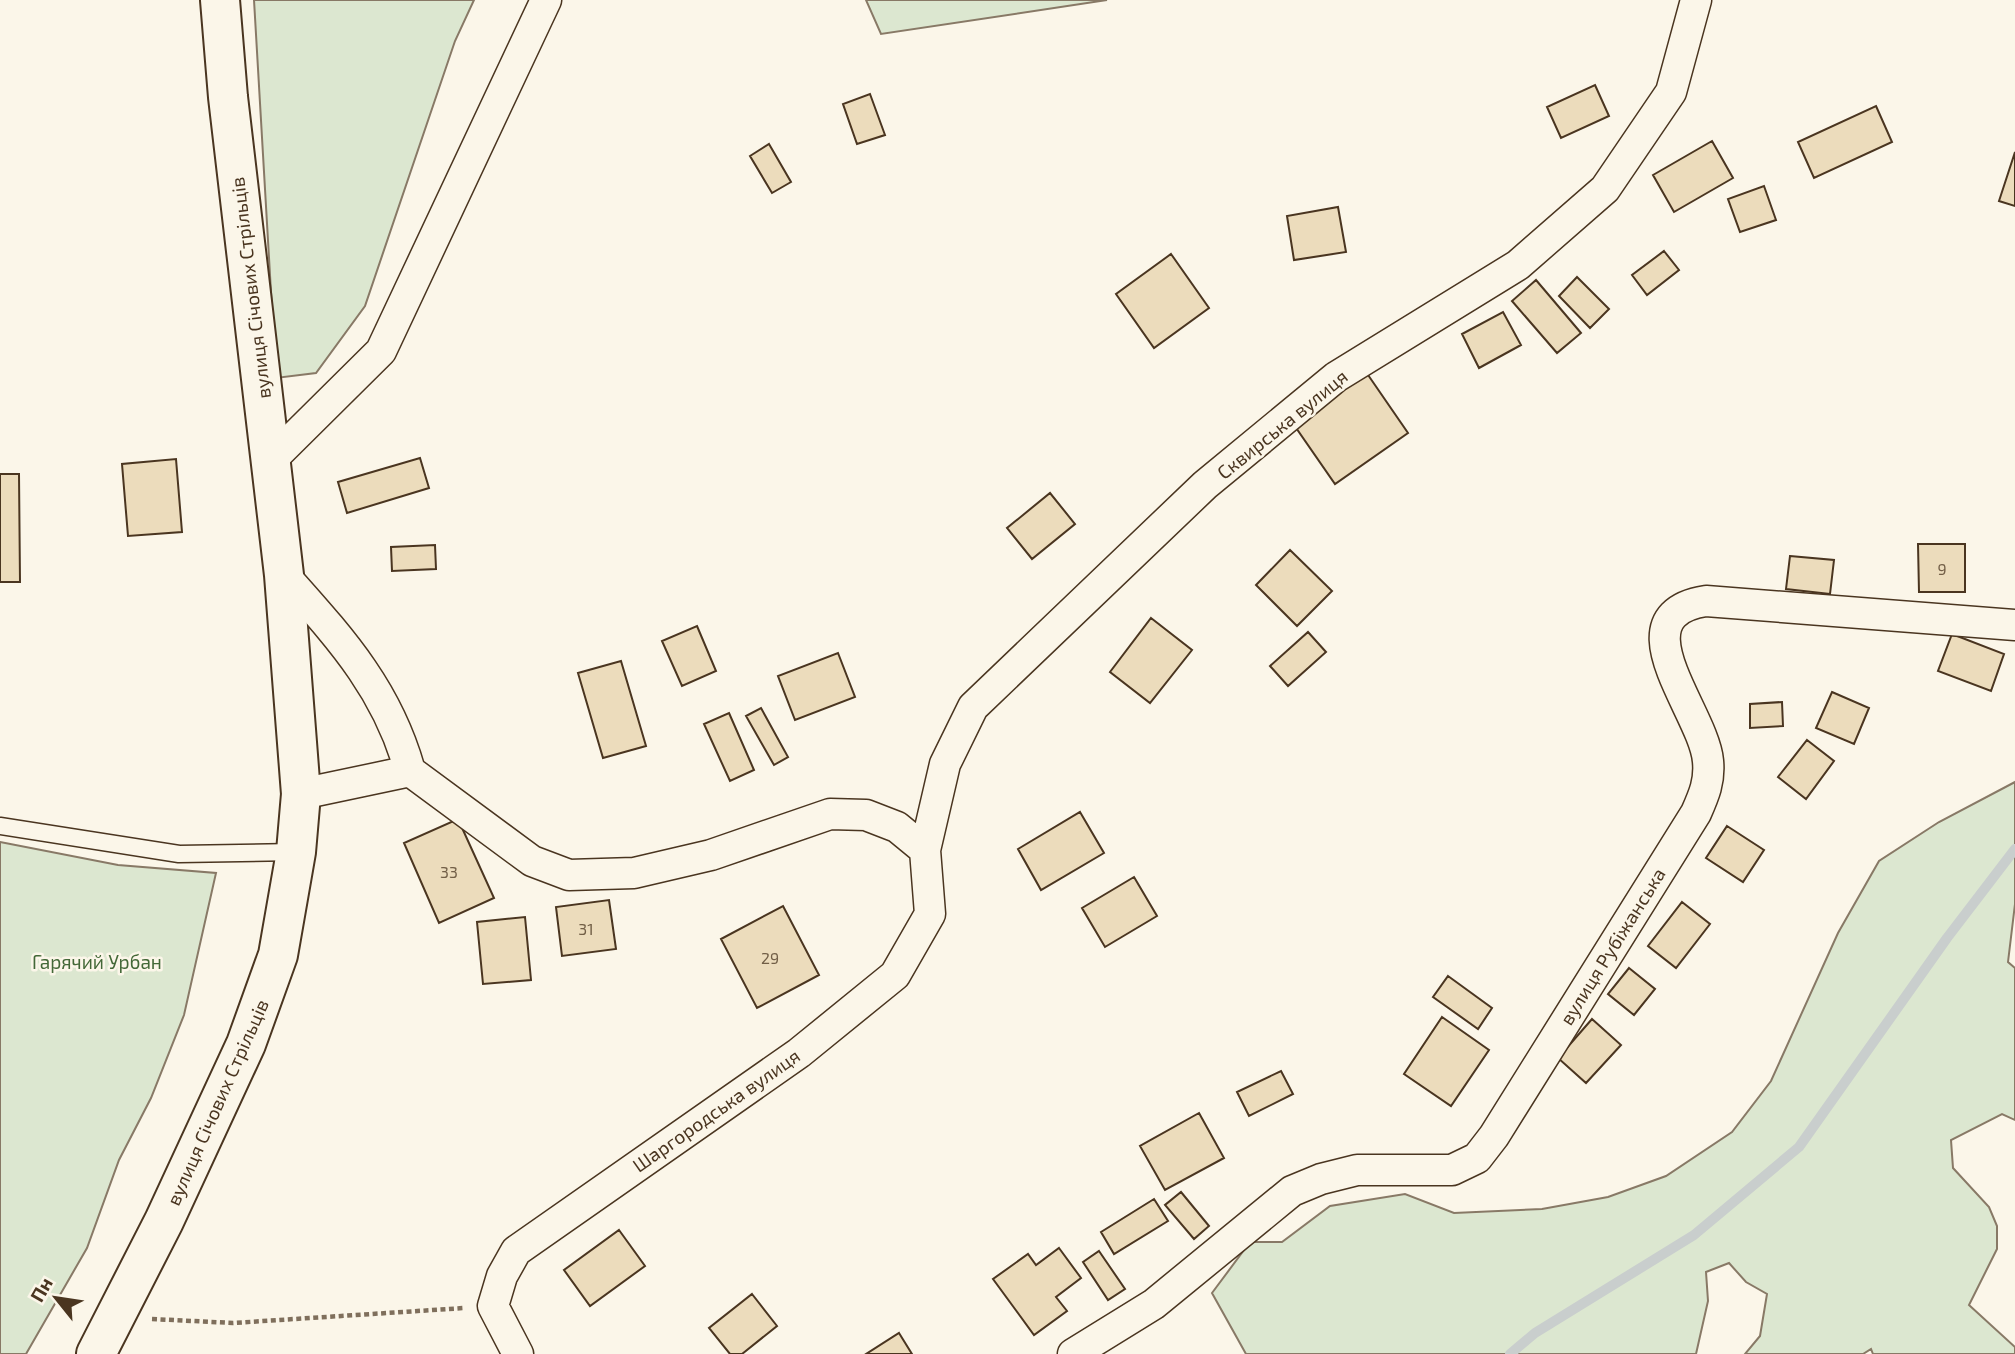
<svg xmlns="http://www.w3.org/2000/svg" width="2015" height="1354" font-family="'Exo 2',sans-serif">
  <rect width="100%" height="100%" fill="#fbf6e9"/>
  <path fill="#dce7d0" stroke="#887966" stroke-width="2" d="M254,0H474L455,41L365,306L316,373L276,378Z
    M866,0H1107L881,34Z
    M2015,782V904L2008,962L2015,968V1120L2002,1114L1951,1140L1953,1168L1989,1207L1997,1226V1249L1969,1305L2015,1347V1354H1873L1871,1349L1863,1354H1745L1760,1336L1767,1294L1746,1282L1729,1263L1706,1272L1708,1301L1696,1354H1246L1212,1293L1250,1242H1282L1330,1206L1405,1194L1454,1213L1542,1209L1608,1197L1666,1176L1732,1132L1771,1081L1838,933L1879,861L1939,822Z
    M0,842L118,865L216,873L184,1015L151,1098L119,1160L87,1248L26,1354H0Z"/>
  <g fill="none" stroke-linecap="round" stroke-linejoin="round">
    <path stroke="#c9cecd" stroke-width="10" d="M1510,1354L1535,1333L1694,1235L1799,1147L1947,938L2015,849"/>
  </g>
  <path fill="#ecdcbc" stroke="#4a3520" stroke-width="2" d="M1595,85L1609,116L1561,138L1547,107Z
    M870,94L885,135L857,144L843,104Z
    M1876,106L1892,142L1814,178L1798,142Z
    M1712,141L1733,178L1674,212L1653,175Z
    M769,144L791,182L772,193L750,156Z
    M2015,152V206L1999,201Z
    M1764,186L1776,220L1740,232L1728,199Z
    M1338,207L1346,252L1294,260L1287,216Z
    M1664,251L1679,270L1647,295L1632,275Z
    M1171,254L1209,308L1154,348L1116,294Z
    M1577,277L1609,309L1590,328L1559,296Z
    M1536,280L1581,333L1557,353L1512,301Z
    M1503,312L1521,345L1479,368L1462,334Z
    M1366,372L1408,433L1335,484L1292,422Z
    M420,458L429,488L347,513L338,482Z
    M176,459L182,532L128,536L122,464Z
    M0,474H19L20,582H0Z
    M1050,493L1075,524L1032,559L1007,528Z
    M1918,544H1965V592H1919Z
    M435,545L436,569L392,571L391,547Z
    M1290,550L1332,591L1297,626L1256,585Z
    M1790,556L1834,560L1830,594L1786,589Z
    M1151,618L1192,650L1150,703L1110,672Z
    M697,626L716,671L682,686L662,641Z
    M1308,632L1326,652L1288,686L1270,666Z
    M1952,634L2004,654L1991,691L1938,671Z
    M838,653L855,697L795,720L778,676Z
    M621,661L646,746L603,758L578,673Z
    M1832,692L1869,708L1854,744L1816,728Z
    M1782,702L1783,726L1750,728V704Z
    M761,708L788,757L774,765L746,716Z
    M729,713L754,770L730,781L704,724Z
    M1807,740L1834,761L1806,799L1778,777Z
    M1080,812L1104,853L1041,890L1018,849Z
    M458,819L494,898L439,923L404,843Z
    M1727,826L1764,850L1743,882L1706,858Z
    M1134,877L1157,916L1105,947L1082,908Z
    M609,900L616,949L562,956L556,907Z
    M1682,902L1710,924L1676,968L1648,946Z
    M783,906L819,975L757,1008L721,939Z
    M525,917L531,980L483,984L477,922Z
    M1629,968L1655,989L1634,1015L1608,994Z
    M1448,976L1492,1008L1478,1029L1433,997Z
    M1442,1017L1489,1050L1451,1106L1404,1074Z
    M1592,1019L1621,1045L1586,1083L1558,1058Z
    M1281,1071L1293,1094L1249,1116L1237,1092Z
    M1199,1113L1224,1158L1165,1190L1140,1146Z
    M1181,1192L1209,1226L1194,1239L1165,1205Z
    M1154,1199L1168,1221L1114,1254L1101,1232Z
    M619,1230L645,1266L590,1306L564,1270Z
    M1059,1248L1081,1278L1056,1297L1067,1311L1034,1335L993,1279L1028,1254L1036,1265Z
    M1099,1251L1125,1289L1108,1300L1083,1262Z
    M752,1294L777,1326L742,1354H730L709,1328Z
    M899,1333L912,1354H866Z"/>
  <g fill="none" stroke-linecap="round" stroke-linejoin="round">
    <defs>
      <path id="service" d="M0,826L179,854L296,852"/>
      <path id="minor" d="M270,461L381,351L546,0
        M284,575C339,637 387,688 410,771
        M301,794L410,771L532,861L569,875L634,873L711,855L830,814L866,815L897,827L925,850
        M518,1354L493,1306L502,1276L516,1251L799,1053L895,975L930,914L925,850L945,764L973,707L1205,485L1336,377L1518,265L1605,189L1671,92L1696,0
        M1073,1354L1154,1304L1292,1191L1321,1179L1357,1170H1452L1477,1158L1494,1136L1696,813C1704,795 1710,781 1708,761C1704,712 1614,615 1706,601L2015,625"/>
      <path id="primary" d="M96,1354L164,1221L246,1044L278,955L296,852L301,794L284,575L228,97L220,0"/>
    </defs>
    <use href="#service" stroke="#4a3520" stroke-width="19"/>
    <use href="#minor" stroke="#4a3520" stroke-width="33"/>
    <use href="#primary" stroke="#4a3520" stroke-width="42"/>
    <path stroke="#7f6f5c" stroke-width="4.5" stroke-dasharray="5 3.5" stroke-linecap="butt" d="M152,1319L233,1323L464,1308"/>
    <use href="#service" stroke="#fbf6e9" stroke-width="16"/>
    <use href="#minor" stroke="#fbf6e9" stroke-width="30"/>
    <use href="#primary" stroke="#fbf6e9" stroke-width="38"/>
  </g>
  <g text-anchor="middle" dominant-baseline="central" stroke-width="5" stroke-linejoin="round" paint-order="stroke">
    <g font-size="16" fill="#725f47">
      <text x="1942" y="568">9</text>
      <text x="449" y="871">33</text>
      <text x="586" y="928">31</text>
      <text x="770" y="957">29</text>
    </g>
    <g font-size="19" fill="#4a3520" stroke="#fbf6e9">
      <text transform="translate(250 288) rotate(-97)">вулиця Січових Стрільців</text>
      <text transform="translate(1282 424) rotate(-39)">Сквирська вулиця</text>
      <text transform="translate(1612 946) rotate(-58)">вулиця Рубіжанська</text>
      <text transform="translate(217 1102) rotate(-66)">вулиця Січових Стрільців</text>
      <text transform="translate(716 1110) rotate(-35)">Шаргородська вулиця</text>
    </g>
    <g font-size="19" fill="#436837" stroke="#fbf6e9">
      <text x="97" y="961">Гарячий Урбан</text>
    </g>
  </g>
  <g transform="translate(56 1298) rotate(300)" stroke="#fbf6e9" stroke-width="5" paint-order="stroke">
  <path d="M0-5L12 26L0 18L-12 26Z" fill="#4a3520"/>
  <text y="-10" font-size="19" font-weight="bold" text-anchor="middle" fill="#4a3520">Пн</text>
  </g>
</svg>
